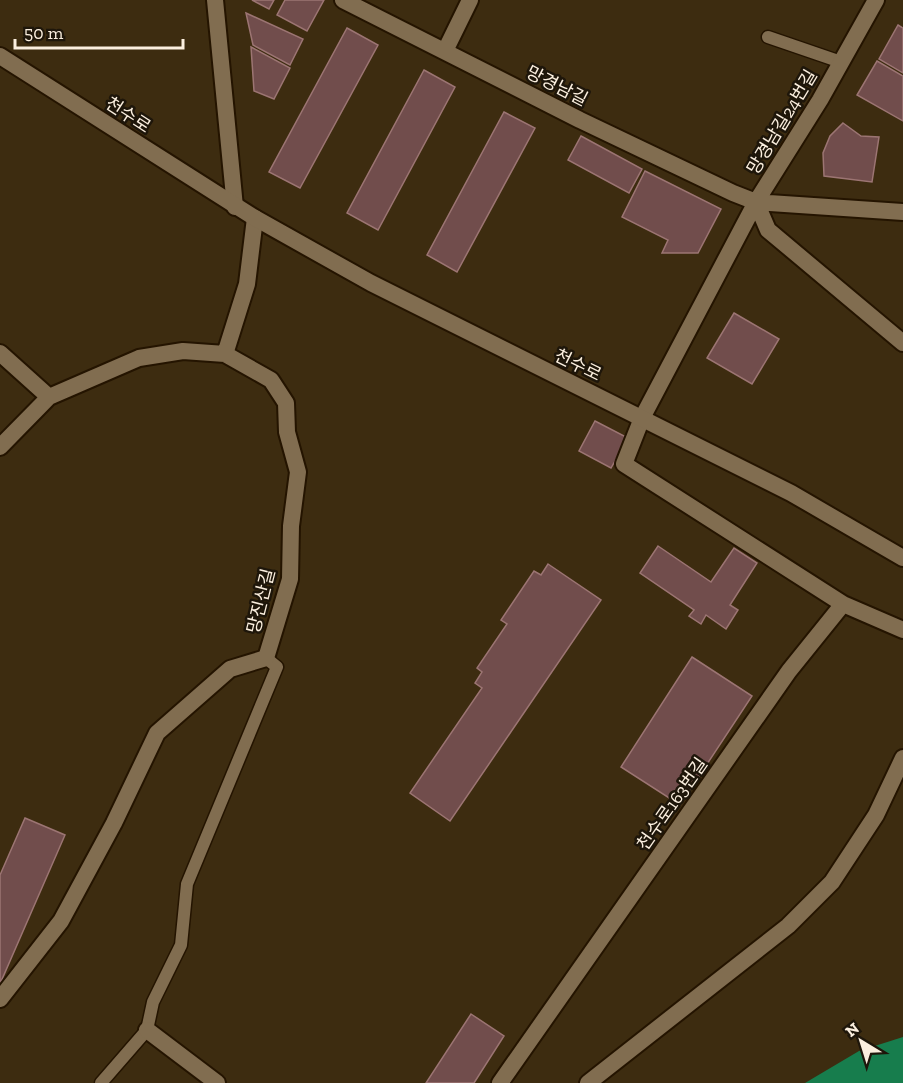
<svg xmlns="http://www.w3.org/2000/svg" width="903" height="1083" font-family="'Zilla Slab','Noto Sans KR',serif">
  <rect width="100%" height="100%" fill="#3d2c10"/>
  <path fill="#177d4d" d="M903,1037V1083H805L859,1051Z"/>
  <path fill="#714d4c" stroke="#9c7573" stroke-width="1.5" d="M252,0H274L269,9Z
    M285,0H324L307,31L277,15Z
    M246,13L303,39L290,65L253,45Z
    M898,25L903,28V73L879,59Z
    M347,28L378,45L300,188L269,172Z
    M251,47L290,68L274,99L254,91Z
    M877,61L903,76V121L857,95Z
    M424,70L455,87L378,230L347,213Z
    M504,112L535,128L457,272L427,255Z
    M843,123L861,136L879,137L872,182L824,176L823,153L830,136Z
    M581,136L642,169L629,193L568,160Z
    M645,171L721,209L698,253H662L668,240L622,217Z
    M734,313L779,339L752,384L707,358Z
    M595,421L628,438L611,468L579,451Z
    M658,546L711,582L734,548L757,563L730,605L738,610L726,629L706,615L701,624L689,616L694,610L640,573Z
    M548,564L601,600L450,821L410,793L482,688L475,683L482,672L477,668L507,624L501,620L534,571L541,575Z
    M692,657L752,696L680,805L621,767Z
    M25,818L65,835L0,984V875Z
    M471,1014L504,1036L474,1083H426Z"/>
  <g fill="none" stroke-linecap="round" stroke-linejoin="round">
    <defs>
      <path id="service" d="M768,37L841,62
        M101,1083L147,1030L153,1002L181,945L187,884L277,667L266,658"/>
      <path id="minor" d="M215,0L235,207
        M343,0L580,120L733,193L756,202L642,418L624,464L843,604L903,630
        M445,51L470,0
        M756,202L820,100L876,0
        M756,202L768,230L903,343
        M756,202L903,212
        M0,353L49,397
        M225,354L247,284L255,218
        M0,447L49,397L139,358L183,351L225,354L271,380L286,403L287,432L298,472L291,526L290,579L266,658L230,669L157,733L114,823L61,921L0,999
        M147,1030L217,1083
        M500,1083L789,671L843,604
        M588,1083L788,926L832,882L876,815L903,758"/>
      <path id="tertiary" d="M0,56L255,218L371,283L791,493L903,558"/>
    </defs>
    <use href="#service" stroke="#241400" stroke-width="15"/>
    <use href="#minor" stroke="#241400" stroke-width="20"/>
    <use href="#tertiary" stroke="#241400" stroke-width="20"/>
    <use href="#service" stroke="#816d50" stroke-width="12"/>
    <use href="#minor" stroke="#816d50" stroke-width="16"/>
    <use href="#tertiary" stroke="#816d50" stroke-width="16"/>
  </g>
  <g text-anchor="middle" dominant-baseline="central" stroke-width="5" stroke-linejoin="round" paint-order="stroke">
    <g font-size="18" fill="#fbefdf" stroke="#1e160a">
      <text transform="translate(557 86) rotate(27)">망경남길</text>
      <text transform="translate(128 115) rotate(33)">천수로</text>
      <text transform="translate(782 122) rotate(-59)">망경남길24번길</text>
      <text transform="translate(578 365) rotate(26)">천수로</text>
      <text transform="translate(261 601) rotate(-76)">망진산길</text>
      <text transform="translate(672 804) rotate(-55)">천수로163번길</text>
    </g>
  </g>
  <g transform="translate(861 1041) rotate(322)" stroke="#1e160a" stroke-width="4.5" paint-order="stroke">
  <path d="M0-4.5L10 22L0 15L-10 22Z" fill="#fbefdf"/>
  <text y="-9" font-size="16" font-weight="bold" text-anchor="middle" fill="#fbefdf">N</text>
  </g>
  <path d="M15 39v9h168v-9" fill="none" stroke="#fbefdf" stroke-width="3"/>
  <text x="24" y="39" font-size="18" fill="#fbefdf" stroke="#1e160a" stroke-width="4.5" paint-order="stroke">50 m</text>
</svg>
